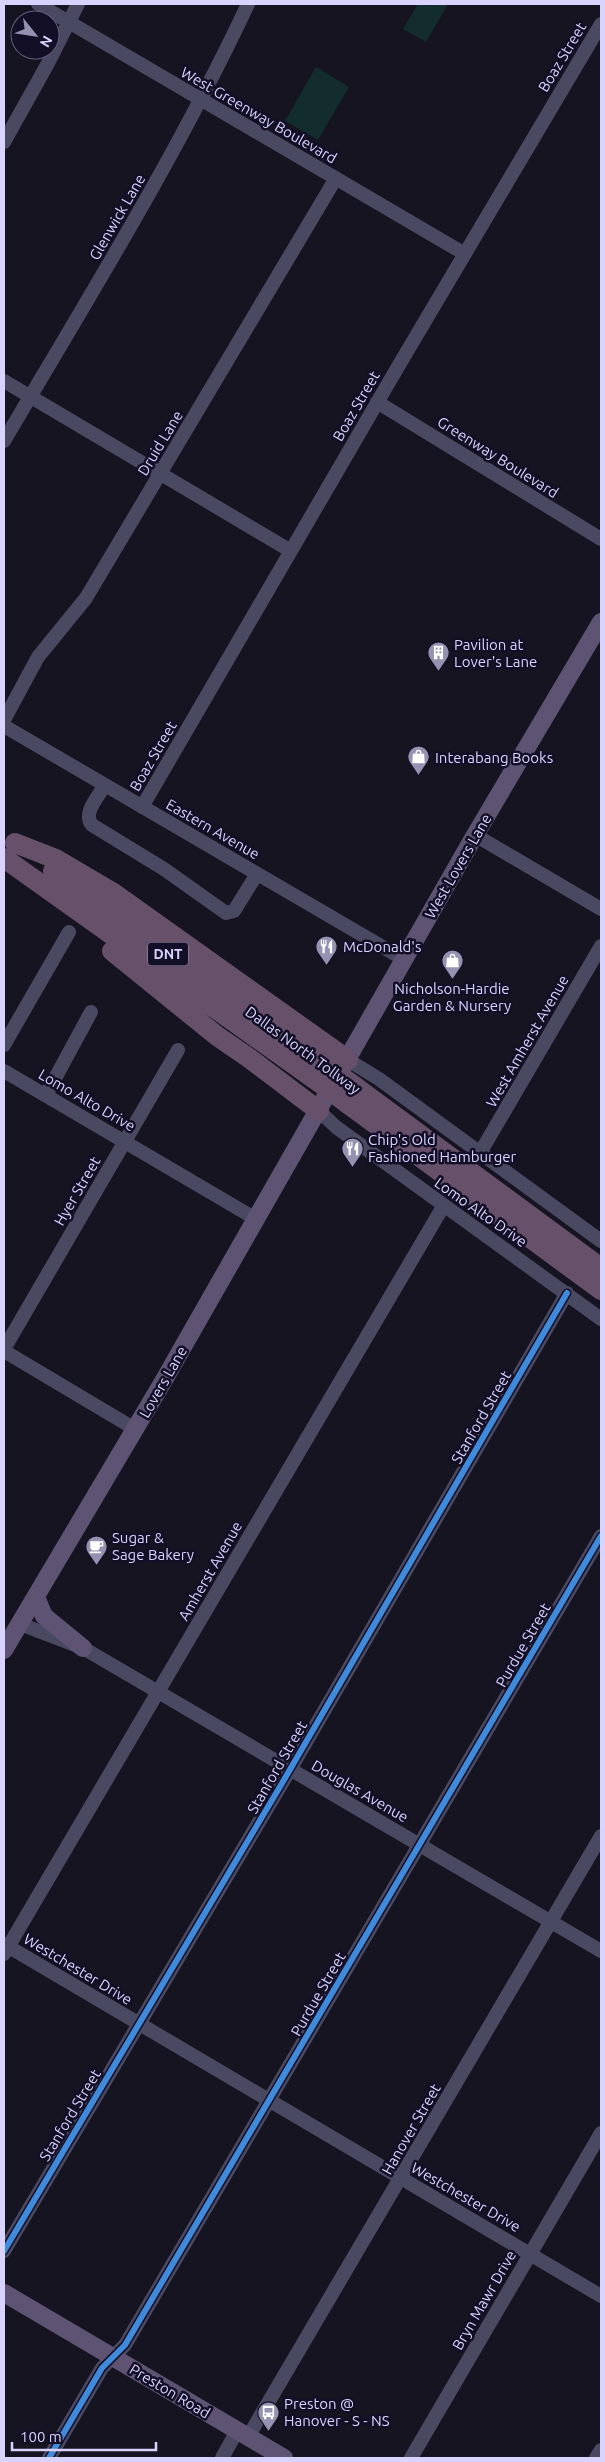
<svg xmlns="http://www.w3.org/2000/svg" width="605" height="2462" font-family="Ubuntu,sans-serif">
  <rect width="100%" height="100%" fill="#161421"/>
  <path fill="#132c2d" d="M418,4H448L426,42L403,29Z
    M316,67L349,87L318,140L285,121Z"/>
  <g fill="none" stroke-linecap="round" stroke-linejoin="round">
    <path stroke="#4a4962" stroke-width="14" d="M38,4L465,254
      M4,142L47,65L78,4
      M4,381L291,551
      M377,402L601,539
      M4,441C89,297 177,155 248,4
      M4,720L38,657L86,598L336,178
      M4,726L405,960
      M105,785C99,796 82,813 92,825L164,869L226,913L234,911L257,874
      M142,807L399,365L601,24
      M475,835L601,909
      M4,1045L69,932
      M348,1060L379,1079L601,1241
      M4,1071L256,1219
      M46,1095L91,1012
      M319,1111L336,1127L601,1319
      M480,1153L601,946
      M4,1349L178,1050
      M4,1351L135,1429
      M20,1624L83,1648L601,1951
      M4,1944L601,2296
      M4,1954L444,1205
      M4,2251L281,1785L567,1293
      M248,2437L601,1836
      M49,2458L102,2368L125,2345L601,1536
      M222,2458L237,2431
      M411,2458L601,2133
      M596,2458L601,2450"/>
    <path stroke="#5e5373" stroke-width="18" d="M36,1597L44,1616L83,1648
      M4,1650L164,1380L471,842L601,622
      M4,2293L284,2458"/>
    <path stroke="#67516a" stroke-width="20" d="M15,843L56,859L112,892L348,1060
      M4,858L313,1078
      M53,871L322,1063
      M112,951L217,1036L249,1058L319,1111
      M357,1088L601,1268
      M348,1104L601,1290"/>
    <path stroke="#67516a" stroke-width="20" d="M322,1063L357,1088
      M313,1078L348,1104"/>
    <defs>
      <path id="cycleway" d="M4,2251L281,1785L567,1293
        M49,2458L102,2368L125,2345L601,1536"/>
    </defs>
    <use href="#cycleway" stroke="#130f26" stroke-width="9"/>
    <use href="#cycleway" stroke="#408adc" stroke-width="6"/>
  </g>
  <defs>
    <symbol id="building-pin" viewBox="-11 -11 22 30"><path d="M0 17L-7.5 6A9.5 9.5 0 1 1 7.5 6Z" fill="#9591b1" stroke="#130f26"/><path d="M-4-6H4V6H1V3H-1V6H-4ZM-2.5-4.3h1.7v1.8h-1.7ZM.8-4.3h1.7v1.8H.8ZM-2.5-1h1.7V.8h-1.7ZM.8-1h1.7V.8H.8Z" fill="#fff"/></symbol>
    <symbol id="shop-pin" viewBox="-11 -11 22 30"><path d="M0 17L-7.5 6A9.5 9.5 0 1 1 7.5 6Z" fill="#9591b1" stroke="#130f26"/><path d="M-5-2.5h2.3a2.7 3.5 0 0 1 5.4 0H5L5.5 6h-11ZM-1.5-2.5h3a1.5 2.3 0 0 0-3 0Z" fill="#fff"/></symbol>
    <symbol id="restaurant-pin" viewBox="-11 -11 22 30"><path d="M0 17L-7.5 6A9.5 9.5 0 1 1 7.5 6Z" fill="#9591b1" stroke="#130f26"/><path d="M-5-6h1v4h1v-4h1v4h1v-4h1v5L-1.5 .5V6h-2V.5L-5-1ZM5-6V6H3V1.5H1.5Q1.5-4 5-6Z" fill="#fff"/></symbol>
    <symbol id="cafe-pin" viewBox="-11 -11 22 30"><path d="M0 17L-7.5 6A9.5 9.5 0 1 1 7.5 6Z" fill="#9591b1" stroke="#130f26"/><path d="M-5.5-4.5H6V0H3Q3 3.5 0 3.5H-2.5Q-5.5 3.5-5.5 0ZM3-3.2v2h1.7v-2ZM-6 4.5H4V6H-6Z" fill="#fff"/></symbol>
    <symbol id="bus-pin" viewBox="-11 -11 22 30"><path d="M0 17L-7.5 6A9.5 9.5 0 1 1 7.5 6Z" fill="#9591b1" stroke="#130f26"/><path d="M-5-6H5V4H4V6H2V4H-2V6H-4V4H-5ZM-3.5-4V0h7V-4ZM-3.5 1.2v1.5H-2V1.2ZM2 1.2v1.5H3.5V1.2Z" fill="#fff"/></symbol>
  </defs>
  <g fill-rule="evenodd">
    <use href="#building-pin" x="426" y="640" width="25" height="34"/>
    <use href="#shop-pin" x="406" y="744" width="25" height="34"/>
    <use href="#restaurant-pin" x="314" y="934" width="25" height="34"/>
    <use href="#shop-pin" x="440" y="948" width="25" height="34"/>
    <use href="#restaurant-pin" x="340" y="1136" width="25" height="34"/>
    <use href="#cafe-pin" x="84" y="1534" width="25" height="34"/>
    <use href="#bus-pin" x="256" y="2400" width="25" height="34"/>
  </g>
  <g text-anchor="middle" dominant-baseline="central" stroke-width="5" stroke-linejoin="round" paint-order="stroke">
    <rect fill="#130f26" stroke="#9e99be" stroke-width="1" x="148" y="942.5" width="40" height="23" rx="4"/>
    <g font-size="14" font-weight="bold" fill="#d9d4ff">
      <text x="168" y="954">DNT</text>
    </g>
    <g font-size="15" fill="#d9d4ff" stroke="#130f26">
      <text transform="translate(562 57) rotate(-59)">Boaz Street</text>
      <text transform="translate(259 115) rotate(30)">West Greenway Boulevard</text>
      <text transform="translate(117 217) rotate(-60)">Glenwick Lane</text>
      <text transform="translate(356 406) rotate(-60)">Boaz Street</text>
      <text transform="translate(160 443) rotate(-59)">Druid Lane</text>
      <text transform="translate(498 457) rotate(32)">Greenway Boulevard</text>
      <text transform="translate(153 756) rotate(-60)">Boaz Street</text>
      <text transform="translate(213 829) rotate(30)">Eastern Avenue</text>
      <text transform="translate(458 866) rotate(-60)">West Lovers Lane</text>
      <text transform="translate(527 1041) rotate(-60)">West Amherst Avenue</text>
      <text transform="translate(303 1050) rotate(36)">Dallas North Tollway</text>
      <text transform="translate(87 1100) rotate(30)">Lomo Alto Drive</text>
      <text transform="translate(77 1191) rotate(-60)">Hyer Street</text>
      <text transform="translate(481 1212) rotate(35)">Lomo Alto Drive</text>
      <text transform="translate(163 1382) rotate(-60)">Lovers Lane</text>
      <text transform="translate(481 1417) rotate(-60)">Stanford Street</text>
      <text transform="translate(210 1571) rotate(-60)">Amherst Avenue</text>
      <text transform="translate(523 1645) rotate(-60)">Purdue Street</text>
      <text transform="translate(277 1767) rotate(-60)">Stanford Street</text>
      <text transform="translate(360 1791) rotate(30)">Douglas Avenue</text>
      <text transform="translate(78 1969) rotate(31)">Westchester Drive</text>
      <text transform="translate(318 1994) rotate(-60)">Purdue Street</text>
      <text transform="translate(70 2115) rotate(-59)">Stanford Street</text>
      <text transform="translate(411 2129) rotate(-60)">Hanover Street</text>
      <text transform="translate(466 2197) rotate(30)">Westchester Drive</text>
      <text transform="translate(484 2300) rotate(-60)">Bryn Mawr Drive</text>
      <text transform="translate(170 2391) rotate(31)">Preston Road</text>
    </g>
    <g font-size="15" fill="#d9d4ff" stroke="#130f26" text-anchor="start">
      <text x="454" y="644">Pavilion at<tspan x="454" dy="17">Lover's Lane</tspan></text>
      <text x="435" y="757">Interabang Books</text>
      <text x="343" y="946">McDonald's</text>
      <text x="452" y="988" text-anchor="middle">Nicholson-Hardie<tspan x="452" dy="17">Garden &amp; Nursery</tspan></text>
      <text x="368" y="1139">Chip's Old<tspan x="368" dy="17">Fashioned Hamburger</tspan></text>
      <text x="112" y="1537">Sugar &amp;<tspan x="112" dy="17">Sage Bakery</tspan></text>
      <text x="284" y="2403">Preston @<tspan x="284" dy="17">Hanover - S - NS</tspan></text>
    </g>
  </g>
  <rect width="605" height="2462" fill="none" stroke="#d9d4ff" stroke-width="10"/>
  <g transform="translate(35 35) rotate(120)"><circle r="24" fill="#130f26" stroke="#625e7d"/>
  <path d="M0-4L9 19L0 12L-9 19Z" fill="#9591b1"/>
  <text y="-8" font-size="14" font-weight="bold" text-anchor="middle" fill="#d9d4ff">N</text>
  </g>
  <path d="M12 2442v8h144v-8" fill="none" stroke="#d9d4ff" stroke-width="2.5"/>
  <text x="20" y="2442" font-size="15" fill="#d9d4ff" stroke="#130f26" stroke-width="4" paint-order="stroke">100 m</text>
</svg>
